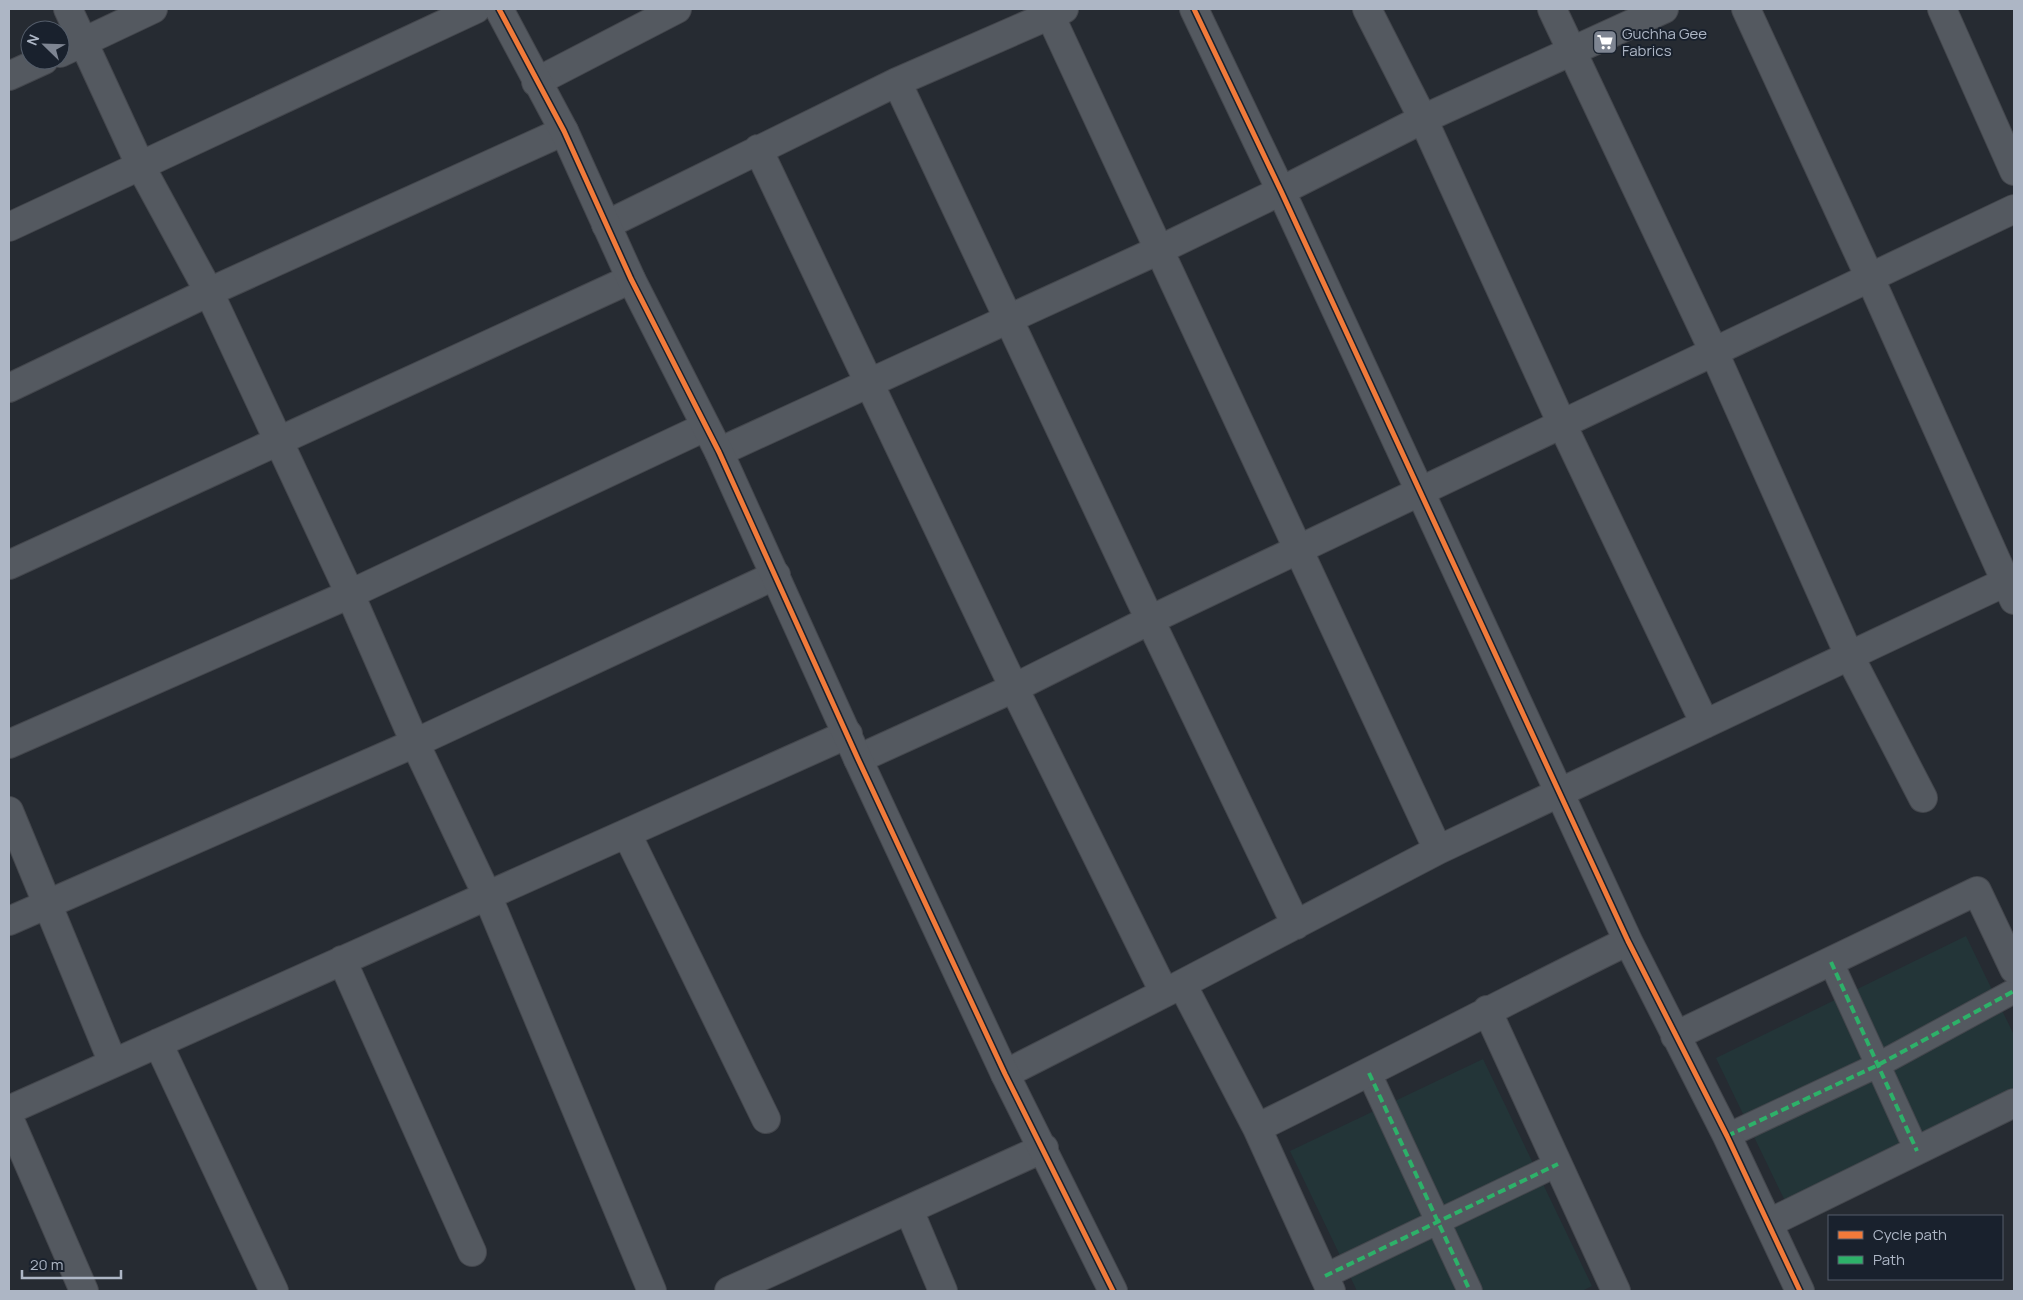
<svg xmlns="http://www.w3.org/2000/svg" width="2023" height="1300" font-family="Manrope,sans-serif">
  <rect width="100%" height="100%" fill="#262b32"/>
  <path fill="#233538" d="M1966,936L2014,1035V1089L1785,1201L1716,1058Z
    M1483,1059L1592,1286L1582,1291H1357L1290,1151Z"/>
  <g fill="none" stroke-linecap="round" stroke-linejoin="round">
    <defs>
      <path id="pedestrian" d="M1831,962L1917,1151
        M1369,1073L1470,1291
        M1727,1136L1878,1065L2014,991
        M1325,1276L1558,1164"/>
      <path id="minor" d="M68,9L141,167L209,292L350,594L415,743L487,895L652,1291
        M1194,9L1281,191L1628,941L1727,1136L1800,1291
        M1367,9L1423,119L1562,424L1705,724
        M1552,9L1714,352L1849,655L1923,798
        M1746,9L1870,278L2014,600
        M1942,9L2014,171
        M1050,15C1181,292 1307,572 1438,850
        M60,53L153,9
        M9,76L44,60
        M536,82L677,9
        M897,82L1150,620L1296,925
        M758,149L1014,688L1164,992
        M606,225L897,82L1064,9
        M9,227L476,9
        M9,388L209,292L564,131
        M719,452L1161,249L1281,191L1423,119L1664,9
        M9,565L631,279
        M9,744L350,594L705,427
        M858,759L1014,688L1150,620L2014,209
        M9,811L113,1063
        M627,834L766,1119
        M9,921L415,743L776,575
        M342,960L472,1252
        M1182,984L1257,1128L1331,1291
        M1487,1010L1616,1291
        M1675,1036L1977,891L2014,969
        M158,1043L274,1291
        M1005,1074L1182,984L1438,850L2014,578
        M9,1110L848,734
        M9,1118L84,1291
        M1257,1128C1381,1067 1504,1002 1628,941
        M909,1210L943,1291
        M1769,1223L2014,1103
        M729,1291L1044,1148"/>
      <path id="tertiary" d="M499,9L564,131L631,279L719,452L858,759L1005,1074L1113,1291"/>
    </defs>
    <use href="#pedestrian" stroke="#44474d" stroke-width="26"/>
    <use href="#minor" stroke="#44474d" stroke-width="30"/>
    <use href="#tertiary" stroke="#44474d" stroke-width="30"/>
    <use href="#pedestrian" stroke="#545960" stroke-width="24"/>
    <use href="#minor" stroke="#545960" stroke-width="28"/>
    <use href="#tertiary" stroke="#545960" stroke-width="28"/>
    <path stroke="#2db169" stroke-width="4" stroke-dasharray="8 4" stroke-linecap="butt" d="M1831,962L1917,1151
      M1369,1073L1470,1291
      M1727,1136L1878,1065L2014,991
      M1325,1276L1558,1164"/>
    <defs>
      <path id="cycleway" d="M499,9L564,131L631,279L719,452L858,759L1005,1074L1113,1291
        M1194,9L1281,191L1628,941L1727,1136L1800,1291"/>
    </defs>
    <use href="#cycleway" stroke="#19212d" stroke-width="8"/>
    <use href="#cycleway" stroke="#f17a3a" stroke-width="5"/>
  </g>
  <defs>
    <symbol id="supermarket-square" viewBox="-11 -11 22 22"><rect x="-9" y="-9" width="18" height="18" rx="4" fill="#7e8592" stroke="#19212d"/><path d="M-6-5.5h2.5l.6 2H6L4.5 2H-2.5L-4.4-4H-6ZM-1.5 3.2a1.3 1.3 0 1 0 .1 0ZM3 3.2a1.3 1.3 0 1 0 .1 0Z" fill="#fff"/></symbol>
  </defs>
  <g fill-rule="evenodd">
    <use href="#supermarket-square" x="1591" y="28" width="28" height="28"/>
  </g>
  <g text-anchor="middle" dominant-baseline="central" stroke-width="4" stroke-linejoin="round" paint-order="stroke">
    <g font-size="15" fill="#adb6c5" stroke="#19212d" text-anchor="start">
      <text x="1622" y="33">Guchha Gee<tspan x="1622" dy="17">Fabrics</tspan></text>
    </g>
  </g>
  <rect width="2023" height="1300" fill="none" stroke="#adb6c5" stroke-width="20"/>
  <rect x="1828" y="1215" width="175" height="65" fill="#19212d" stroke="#545d6a"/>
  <rect x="1838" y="1231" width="25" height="8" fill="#f17a3a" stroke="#545d6a"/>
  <text x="1873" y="1240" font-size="15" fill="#adb6c5">Cycle path</text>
  <rect x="1838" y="1256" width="25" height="8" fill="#2db169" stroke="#545d6a"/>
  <text x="1873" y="1265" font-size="15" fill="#adb6c5">Path</text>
  <g transform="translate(45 45) rotate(293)"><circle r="24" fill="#19212d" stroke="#545d6a"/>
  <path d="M0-4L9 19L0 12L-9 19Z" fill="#7e8592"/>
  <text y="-8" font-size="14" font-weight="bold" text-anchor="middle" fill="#adb6c5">N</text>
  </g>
  <path d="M22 1270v8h99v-8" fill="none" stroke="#adb6c5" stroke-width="2.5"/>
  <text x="30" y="1270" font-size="15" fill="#adb6c5" stroke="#19212d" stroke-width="4" paint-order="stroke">20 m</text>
</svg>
